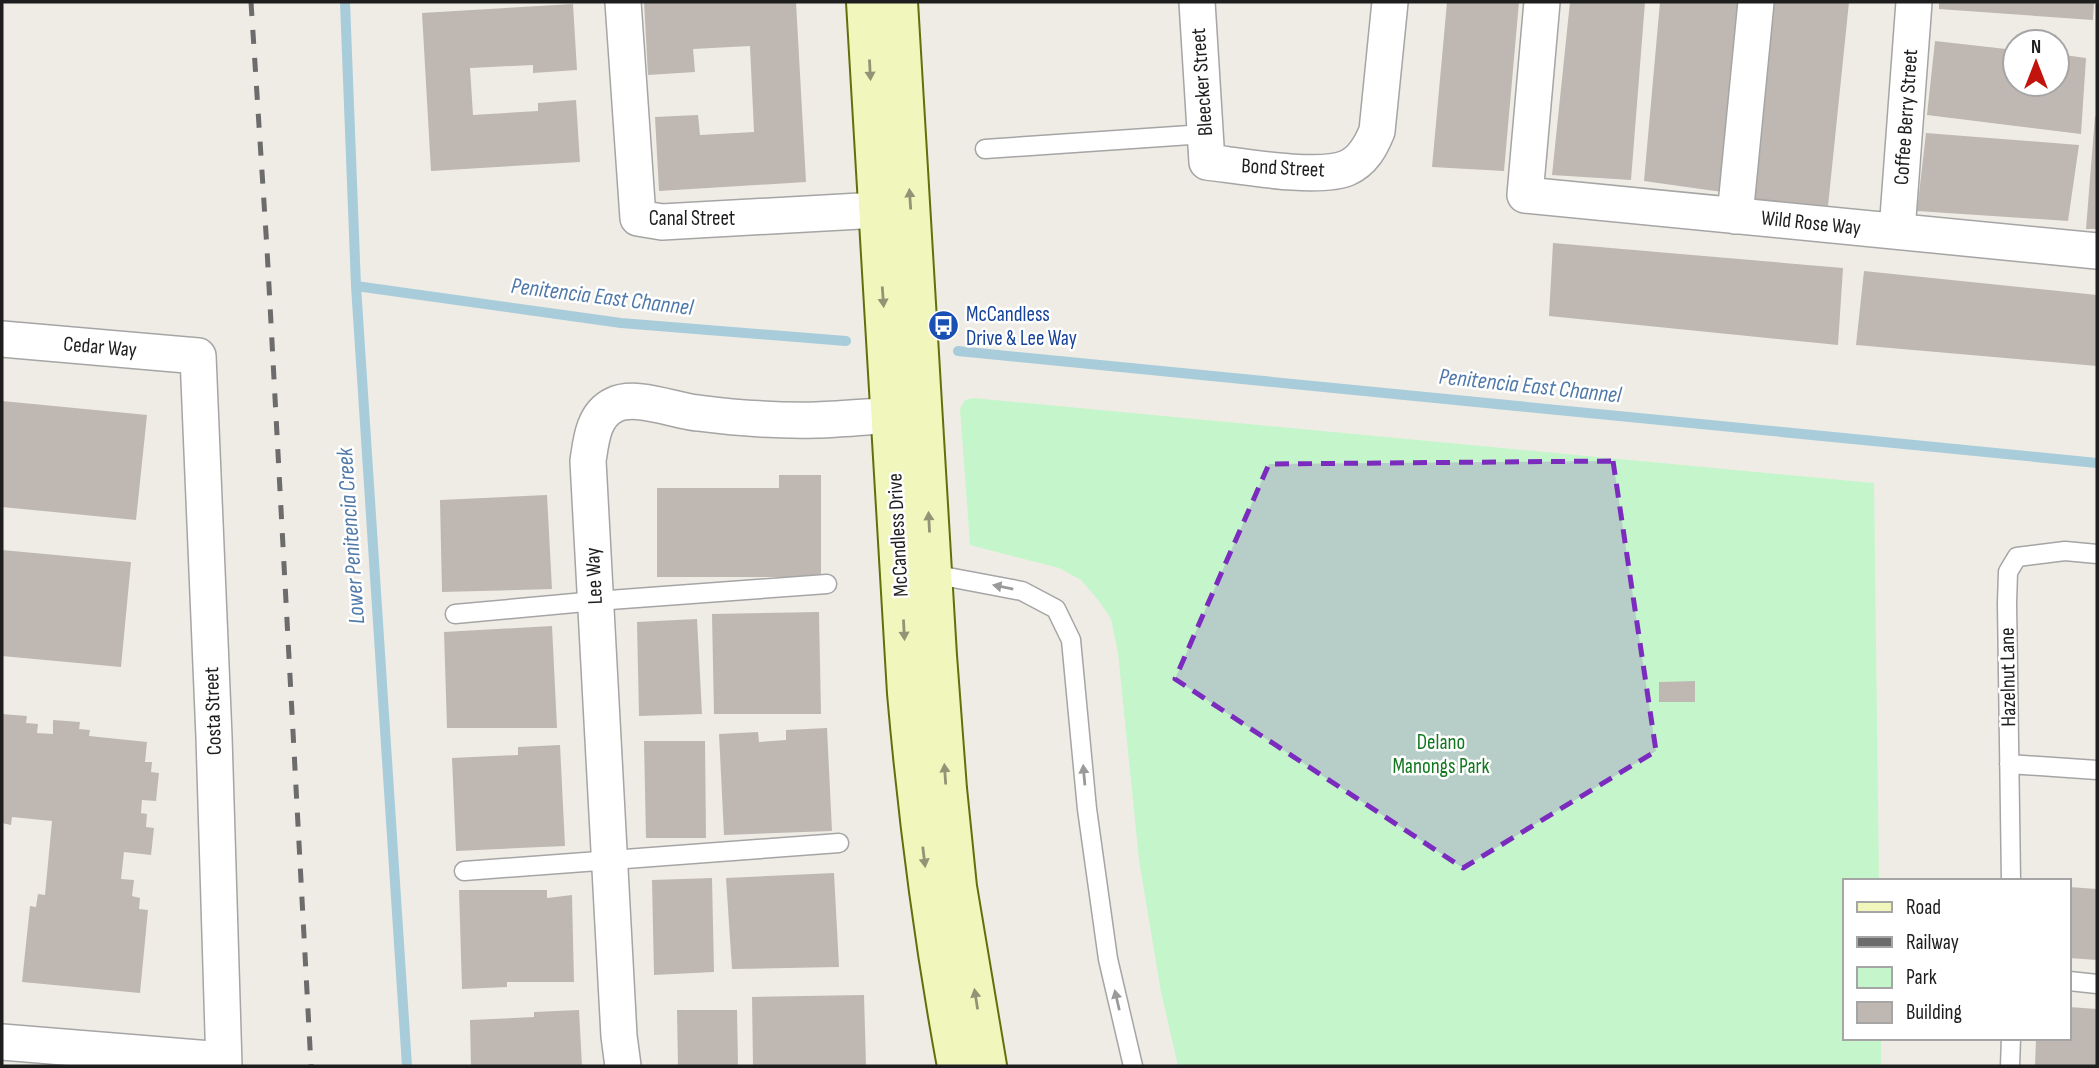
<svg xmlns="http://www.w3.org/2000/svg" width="2099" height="1068" font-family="'Sofia Sans Condensed',sans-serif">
  <rect width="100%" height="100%" fill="#efece5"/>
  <path fill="#c5f6cb" d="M973,398L1874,483L1879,881H1845V1038H1881V1066H1178L1161,992L1139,860L1118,653L1111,619L1099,601L1081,580L1059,568L970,545L960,409L965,400Z"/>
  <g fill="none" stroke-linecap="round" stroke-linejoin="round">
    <path stroke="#a8ccda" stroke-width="10" d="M345,2L356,286L407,1066
      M356,286L621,323L846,341
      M958,351L2097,463"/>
  </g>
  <path fill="#bfb8b2" d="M644,2H796L806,182L659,191L655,117L698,115L700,135L754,132L750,46L693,49L695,72L648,75Z
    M1447,2H1519L1504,171L1432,167Z
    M1570,2H1645L1631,180L1552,175Z
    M1660,2H1738L1722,192L1644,181Z
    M1771,2H1849L1828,206L1750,201Z
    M1939,2H2094L2093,20L1939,9Z
    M573,4L577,70L533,73V65L470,68L473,115L538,111V103L576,100L580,162L431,171L422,13Z
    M1935,41L2015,50V84H2057V54L2086,58L2081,134L1927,115Z
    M2095,116L2097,117V229H2086Z
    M1926,133L2079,145L2068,221L1917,211Z
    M1553,243L1843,268L1838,345L1549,316Z
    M1864,271L2097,295V366L1856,345Z
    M2,401L147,415L136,520L2,507Z
    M779,475H821V577H657V488H779Z
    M547,495L552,589L442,592L440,500Z
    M2,550L131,562L121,667L2,656Z
    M819,612L821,714H714L712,614Z
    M697,619L702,714L639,716L637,622Z
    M552,626L557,728H447L444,632Z
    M1695,681V702H1659V682Z
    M2,714L27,716L26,723L38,724L37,733L53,734V720L80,722L79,729L90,730L89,736L147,742L145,762H152L151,772L159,773L156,801L142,800L141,813L147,814L146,827L154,828L151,855L124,852L121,879L134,880L132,896L140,898L139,909L148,910L140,993L22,982L30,906L36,907L38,894L45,895L52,821L12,817L11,825L2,823Z
    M827,728L832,831L724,835L719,734L758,732L759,742L786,740V730Z
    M644,741H705L706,838H646Z
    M560,745L565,846L456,851L452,758L518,755V747Z
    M834,873L839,967L732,969L726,878Z
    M712,878L714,972L654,975L652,880Z
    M2069,887L2097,889V960L2069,958Z
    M459,890H547V898L572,895L574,982H507V987L462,989Z
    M864,995L866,1066H753L752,997Z
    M2069,1007L2097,1009V1066H2035L2036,1038H2069Z
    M579,1010L582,1066H471L470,1020L534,1017V1012Z
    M677,1010H737L738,1066H678Z"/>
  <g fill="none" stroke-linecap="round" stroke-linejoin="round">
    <defs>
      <path id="service" d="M985,149L1205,134
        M932,574L1022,591L1056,609L1071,640L1087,809L1108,959L1133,1066
        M455,614L596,601L827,584
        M2009,764L2097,770
        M464,871L839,843
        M2011,881L2007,603L2008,572L2017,557L2065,551L2097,554
        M2069,981L2097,984
        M2010,1066L2011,1038"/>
      <path id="minor" d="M623,2L638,218L662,222L878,210
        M1197,2L1207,162C1241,166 1318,180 1347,168C1363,161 1371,146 1377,131L1390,2
        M1542,2L1525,195L2097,251
        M1735,216L1756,2
        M1897,231L1914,2
        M2,339L198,356L214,737L224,1066
        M2,1042L223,1060
        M623,1066L619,1036L588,461C591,441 593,415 614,405C636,394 675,411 698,413C737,418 776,421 816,420C850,419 883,415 917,414"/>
      <path id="secondary" d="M866,2L907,693C918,818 934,942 957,1066
        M898,2L937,656L947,789L957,887L987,1066"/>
    </defs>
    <use href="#service" stroke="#a5a5a5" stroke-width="21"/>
    <use href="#minor" stroke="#a5a5a5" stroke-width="38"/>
    <use href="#secondary" stroke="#60700b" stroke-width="42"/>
    <use href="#service" stroke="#fff" stroke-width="18"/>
    <use href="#minor" stroke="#fff" stroke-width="35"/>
    <use href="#secondary" stroke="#f0f6bc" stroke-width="38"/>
    <path stroke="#6c6c6c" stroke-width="5" stroke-dasharray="14 14" stroke-linecap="butt" d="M251,2L267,249L311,1066"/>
  </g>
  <defs><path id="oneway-solid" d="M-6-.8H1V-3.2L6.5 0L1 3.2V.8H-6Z" transform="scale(1.75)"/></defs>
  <g fill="#929575">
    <use href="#oneway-solid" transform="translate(870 70) rotate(87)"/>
    <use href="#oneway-solid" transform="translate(910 199) rotate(-94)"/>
    <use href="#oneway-solid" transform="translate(883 297) rotate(86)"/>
    <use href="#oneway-solid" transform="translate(929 522) rotate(-93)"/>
    <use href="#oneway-solid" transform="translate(904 630) rotate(87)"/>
    <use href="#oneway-solid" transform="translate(945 774) rotate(-94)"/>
    <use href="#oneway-solid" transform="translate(924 857) rotate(83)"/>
    <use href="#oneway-solid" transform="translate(976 999) rotate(-99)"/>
  </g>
  <g fill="#9a9a9a">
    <use href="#oneway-solid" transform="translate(1003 587) rotate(-169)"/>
    <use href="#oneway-solid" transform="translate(1084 775) rotate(-95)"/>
    <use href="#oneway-solid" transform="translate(1117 1000) rotate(-103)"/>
  </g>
  <path fill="#7b2cbf" fill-opacity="0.2" stroke="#7b2cbf" stroke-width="5" stroke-dasharray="14 9" stroke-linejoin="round" d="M1613,461L1656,751L1463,868L1175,679L1269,464Z"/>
  <defs>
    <symbol id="bus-disc" viewBox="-11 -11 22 22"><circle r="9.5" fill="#1a4fb4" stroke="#fff"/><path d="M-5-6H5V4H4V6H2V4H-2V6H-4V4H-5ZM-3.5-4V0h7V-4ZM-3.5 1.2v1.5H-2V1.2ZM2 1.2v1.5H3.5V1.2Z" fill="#fff"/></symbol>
  </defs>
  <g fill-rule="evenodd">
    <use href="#bus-disc" x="926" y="308" width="35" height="35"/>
  </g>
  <g text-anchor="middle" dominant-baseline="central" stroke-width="5" stroke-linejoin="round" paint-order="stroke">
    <g font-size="21" fill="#1e1e1e" stroke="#fff">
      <text transform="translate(1202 82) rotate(-94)">Bleecker Street</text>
      <text transform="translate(1906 117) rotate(-86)">Coffee Berry Street</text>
      <text transform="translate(1283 168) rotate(3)">Bond Street</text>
      <text x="692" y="218">Canal Street</text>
      <text transform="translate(1811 223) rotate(6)">Wild Rose Way</text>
      <text transform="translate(100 347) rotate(5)">Cedar Way</text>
      <text transform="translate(898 535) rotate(-93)">McCandless Drive</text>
      <text transform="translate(594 576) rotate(-93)">Lee Way</text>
      <text transform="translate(2008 677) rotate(-91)">Hazelnut Lane</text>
      <text transform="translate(213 711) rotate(-92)">Costa Street</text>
    </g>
    <g font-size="21" fill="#164399" stroke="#fff" text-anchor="start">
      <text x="966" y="314">McCandless<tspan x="966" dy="24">Drive &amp; Lee Way</tspan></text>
    </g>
    <g font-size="21" fill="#12771f" stroke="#fff">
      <text x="1441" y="742">Delano<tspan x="1441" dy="24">Manongs Park</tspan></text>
    </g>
    <g font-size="23" font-style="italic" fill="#5079a9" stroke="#fff">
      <text transform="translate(602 297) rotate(7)">Penitencia East Channel</text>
      <text transform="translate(1530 386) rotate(6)">Penitencia East Channel</text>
      <text transform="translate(351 536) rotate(-94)">Lower Penitencia Creek</text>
    </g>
  </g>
  <rect width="2099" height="1068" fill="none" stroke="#1e1e1e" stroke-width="7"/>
  <rect x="1843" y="879" width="228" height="161" fill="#ffffff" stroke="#a5a5a5" stroke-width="2"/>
  <rect x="1857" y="902" width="35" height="10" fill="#f0f6bc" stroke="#a5a5a5" stroke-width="2"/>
  <text x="1906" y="914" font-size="21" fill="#1e1e1e">Road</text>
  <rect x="1857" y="937" width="35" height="10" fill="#6c6c6c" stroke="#a5a5a5" stroke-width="2"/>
  <text x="1906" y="949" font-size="21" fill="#1e1e1e">Railway</text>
  <rect x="1857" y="967" width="35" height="21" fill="#c5f6cb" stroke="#a5a5a5" stroke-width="2"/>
  <text x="1906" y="984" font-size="21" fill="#1e1e1e">Park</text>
  <rect x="1857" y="1002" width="35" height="21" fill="#bfb8b2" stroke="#a5a5a5" stroke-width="2"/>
  <text x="1906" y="1019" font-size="21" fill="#1e1e1e">Building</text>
  <g transform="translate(2036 63)"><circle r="33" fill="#ffffff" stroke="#a5a5a5" stroke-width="2"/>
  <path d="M0-5L12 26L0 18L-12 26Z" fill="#c1140c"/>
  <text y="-10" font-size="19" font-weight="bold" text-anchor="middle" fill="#1e1e1e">N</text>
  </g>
</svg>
